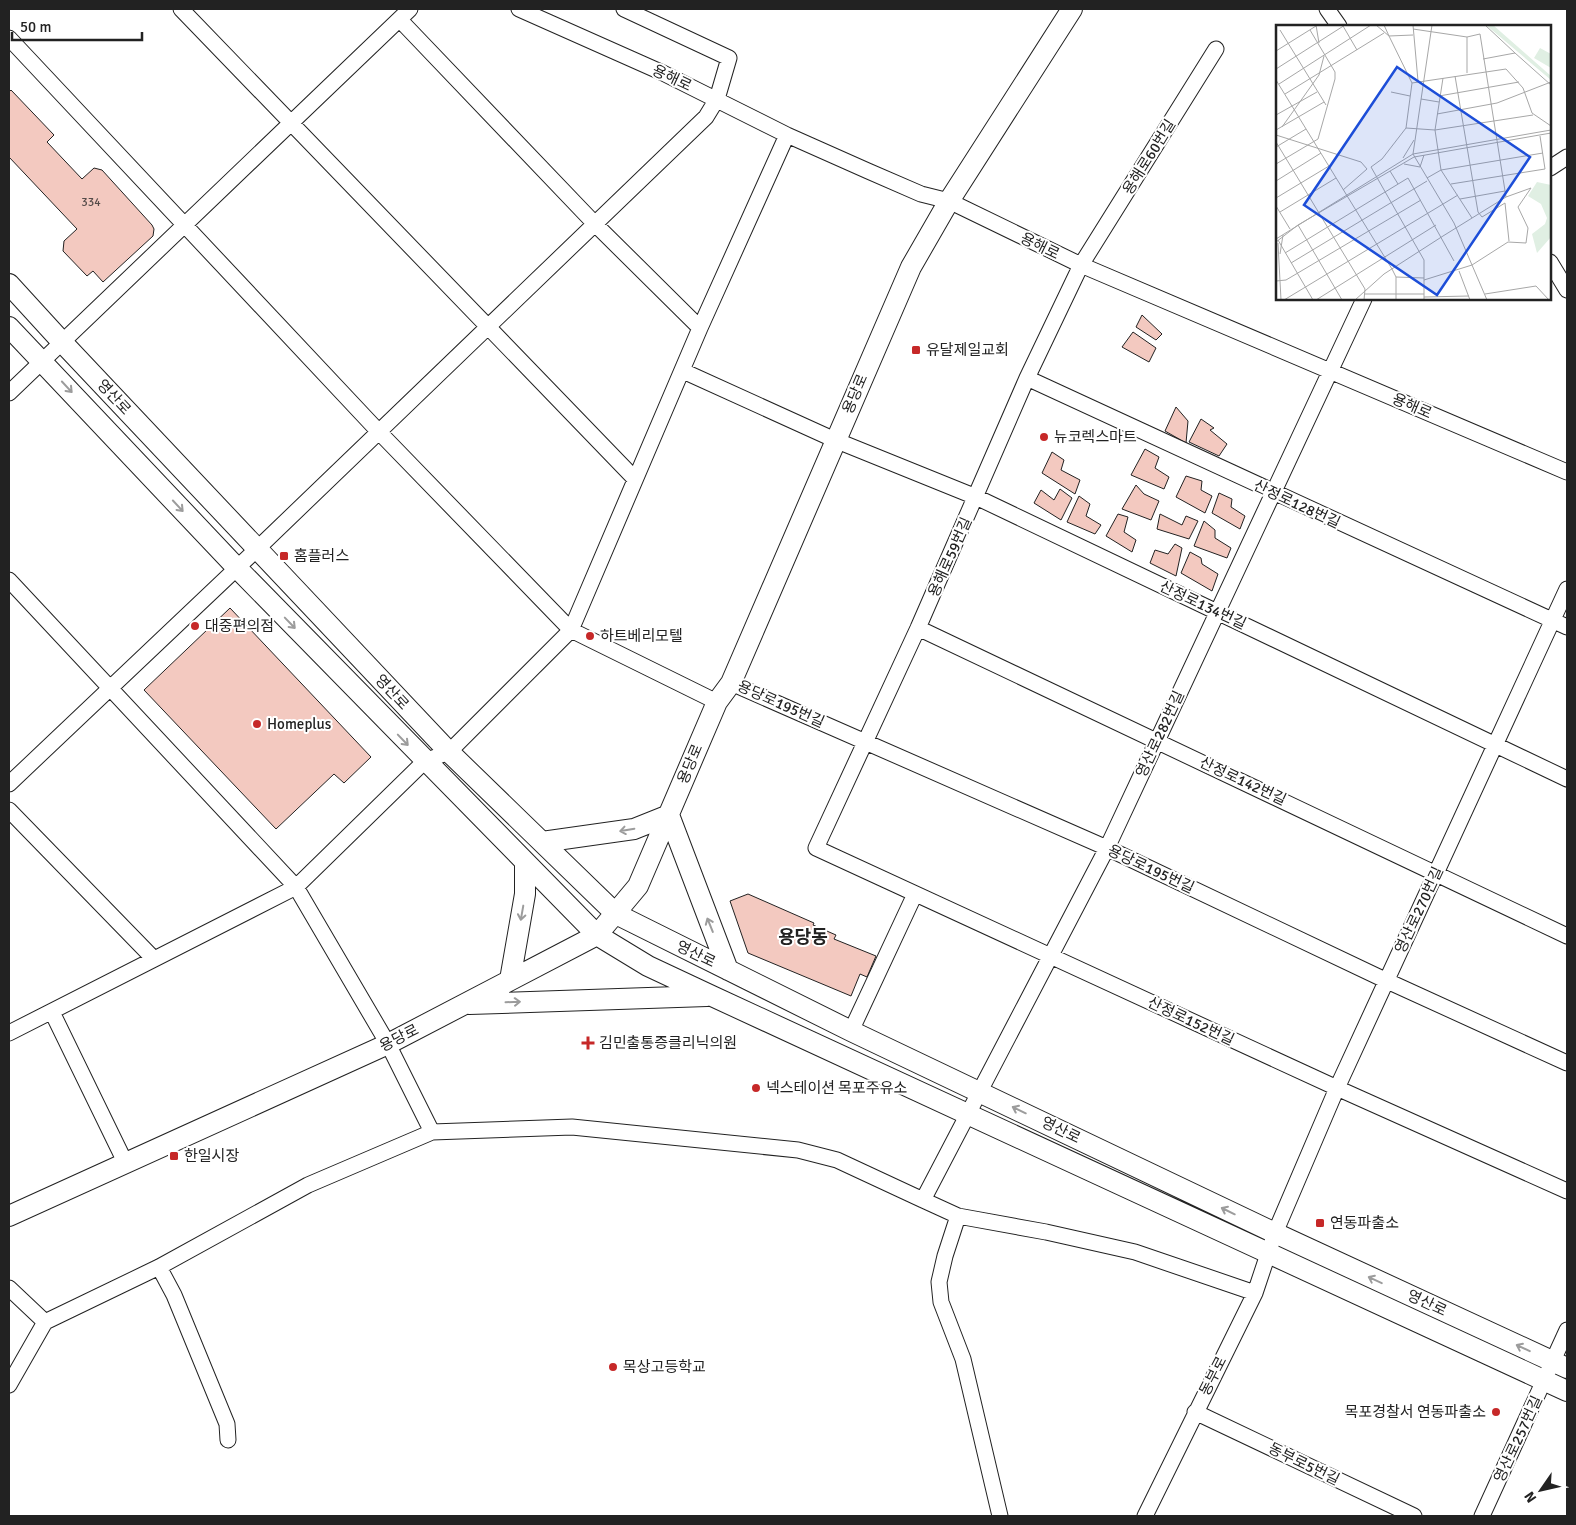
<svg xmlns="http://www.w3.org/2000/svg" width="1576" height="1525" font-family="Signika,'Noto Sans KR',sans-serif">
  <rect width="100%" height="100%" fill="#fff"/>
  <path fill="#f3c9c0" stroke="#222" d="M11,90L54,135L47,142L82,179L94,168L102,170L152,225L154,229L153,236L103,282L93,271L87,276L63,251L64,241L77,229L9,157V92Z
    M1142,315L1162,334L1156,340L1136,327Z
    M1133,332L1156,348L1149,362L1122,347Z
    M1176,407L1188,421L1186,443L1165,431Z
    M1201,419L1214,428L1210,430L1227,444L1219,456L1189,442Z
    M1145,449L1159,457L1155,468L1169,477L1164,489L1131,475Z
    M1052,452L1064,460L1061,470L1080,480L1075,494L1042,473Z
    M1186,476L1202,481L1201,490L1212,496L1205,513L1176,497Z
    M1136,485L1144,494L1159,501L1151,520L1122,509Z
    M1060,489L1072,498L1061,520L1034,503L1041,490L1054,500Z
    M1219,493L1232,499L1231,507L1245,516L1240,529L1212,513Z
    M1079,496L1090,504L1086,516L1101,525L1095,534L1067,522Z
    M1118,514L1128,517L1124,532L1136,540L1132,552L1106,536Z
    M1160,514L1182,525L1186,516L1198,521L1189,539L1157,529Z
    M1204,521L1215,530V538L1231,548L1227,558L1194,546Z
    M1175,544L1182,548L1176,576L1150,563L1155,550L1168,554Z
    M1190,552L1201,558L1202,564L1218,574L1212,591L1181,573Z
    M230,608L371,757L344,783L334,774L276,829L144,690Z
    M748,894L814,923L813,925L836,935L834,939L876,956L867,977L860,974L851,996L748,953L730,901Z"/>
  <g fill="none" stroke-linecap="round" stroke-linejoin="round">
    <defs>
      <path id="minor" d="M181,9L635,479
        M519,9L663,73L787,135L868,171L921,194L949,201L1081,265L1567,472
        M1327,9L1339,26
        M400,20L595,224L700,328
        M9,38L379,432L571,630L717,702
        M1216,49L1081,265L1027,378L918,628L816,848L1337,1088L1567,1191
        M1550,168L1567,157
        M1550,262L1567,290
        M683,371L835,440L976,497L1567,779
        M1027,378L1567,627
        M9,393L410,9
        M9,580L296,887L388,1044L432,1132
        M918,628L1567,936
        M731,683L1107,848L1385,980L1567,1063
        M9,784L257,549L706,117L717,99L729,58L624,9
        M9,810L154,959
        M52,1012L125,1162
        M851,1031L915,894
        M9,1033L296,887L425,761L449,752L571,630L700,328L787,135
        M923,1200L958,1216L1046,1232L1135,1252L1255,1293
        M958,1216L945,1256L939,1282L941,1302L963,1359L1000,1516
        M159,1267L174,1295L227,1424L228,1440
        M9,1288L45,1322
        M45,1322L159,1267L308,1185L432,1132L572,1127L798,1150L837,1160L923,1200L1107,848L1364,299
        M9,1385L45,1322
        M1195,1412L1414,1516
        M1145,1516L1255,1293L1275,1233L1337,1088L1567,589
        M1482,1516L1567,1330"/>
      <path id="tertiary" d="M9,284L62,342L449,752L616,914L851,1031L1275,1233L1567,1368
        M9,327L237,568L597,935L648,966L712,996L1567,1391
        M542,842L634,829L669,815L728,970
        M510,980L525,894V864
        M469,1004L707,996
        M9,1216L388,1044L597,935L638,886L717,702L731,683L911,267L949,201L1072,9"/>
    </defs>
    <use href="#minor" stroke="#222" stroke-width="17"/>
    <use href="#tertiary" stroke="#222" stroke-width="22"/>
    <use href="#minor" stroke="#fff" stroke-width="15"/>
    <use href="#tertiary" stroke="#fff" stroke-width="20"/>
  </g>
  <defs><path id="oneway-shaft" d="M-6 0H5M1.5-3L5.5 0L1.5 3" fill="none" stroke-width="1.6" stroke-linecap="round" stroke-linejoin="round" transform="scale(1.25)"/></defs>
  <g stroke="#9c9c9c">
    <use href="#oneway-shaft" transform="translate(67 387) rotate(47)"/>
    <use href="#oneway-shaft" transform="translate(178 506) rotate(47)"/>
    <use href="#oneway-shaft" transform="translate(290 623) rotate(46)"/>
    <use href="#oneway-shaft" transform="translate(403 740) rotate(46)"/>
    <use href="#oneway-shaft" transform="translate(627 830) rotate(170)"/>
    <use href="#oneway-shaft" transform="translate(522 913) rotate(100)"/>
    <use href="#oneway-shaft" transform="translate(710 925) rotate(-112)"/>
    <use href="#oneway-shaft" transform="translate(513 1002) rotate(-2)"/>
    <use href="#oneway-shaft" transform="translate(1019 1110) rotate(-154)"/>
    <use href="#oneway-shaft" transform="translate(1228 1211) rotate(-154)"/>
    <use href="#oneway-shaft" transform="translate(1375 1280) rotate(-155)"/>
    <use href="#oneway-shaft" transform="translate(1523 1348) rotate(-155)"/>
  </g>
  <g fill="#c62828" stroke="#fff" stroke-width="2">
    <rect x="911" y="345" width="10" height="10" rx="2.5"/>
    <circle cx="1044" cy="437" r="5"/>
    <rect x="279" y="551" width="10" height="10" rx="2.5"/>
    <circle cx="195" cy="626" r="5"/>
    <circle cx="590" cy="636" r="5"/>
    <circle cx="257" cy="724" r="5"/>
    <path d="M585.5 1035.5h5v5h5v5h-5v5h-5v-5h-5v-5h5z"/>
    <circle cx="756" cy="1088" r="5"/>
    <rect x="169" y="1151" width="10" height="10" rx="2.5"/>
    <rect x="1315" y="1218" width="10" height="10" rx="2.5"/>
    <circle cx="613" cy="1367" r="5"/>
    <circle cx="1496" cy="1412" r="5"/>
  </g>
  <g text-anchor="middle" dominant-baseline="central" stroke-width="4" stroke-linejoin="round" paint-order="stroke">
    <g font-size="12" fill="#564c4a">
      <text x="91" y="202">334</text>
    </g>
    <g font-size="15" fill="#222" stroke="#fff">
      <text transform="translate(672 78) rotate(25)">용해로</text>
      <text transform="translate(1149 157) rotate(-58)">용해로60번길</text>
      <text transform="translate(1040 246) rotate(26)">용해로</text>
      <text transform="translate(855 394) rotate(-67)">용당로</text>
      <text transform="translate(114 397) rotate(47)">영산로</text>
      <text transform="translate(1412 406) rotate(23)">용해로</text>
      <text transform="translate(1297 504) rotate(25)">산정로128번길</text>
      <text transform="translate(950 557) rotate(-66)">용해로59번길</text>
      <text transform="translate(1203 605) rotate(25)">산정로134번길</text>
      <text transform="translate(392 692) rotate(47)">영산로</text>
      <text transform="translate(781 704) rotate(24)">용당로195번길</text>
      <text transform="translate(1160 734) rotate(-65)">영산로282번길</text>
      <text transform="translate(690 764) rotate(-67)">용당로</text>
      <text transform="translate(1243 781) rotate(25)">산정로142번길</text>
      <text transform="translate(1151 869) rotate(25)">용당로195번길</text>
      <text transform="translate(1419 910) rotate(-65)">영산로270번길</text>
      <text transform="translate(696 954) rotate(26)">영산로</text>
      <text transform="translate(1191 1021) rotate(25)">산정로152번길</text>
      <text transform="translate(399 1038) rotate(-27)">용당로</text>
      <text transform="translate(1061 1130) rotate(26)">영산로</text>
      <text transform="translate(1427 1303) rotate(25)">영산로</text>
      <text transform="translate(1213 1376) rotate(-63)">동부로</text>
      <text transform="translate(1518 1439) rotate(-65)">영산로257번길</text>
      <text transform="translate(1304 1464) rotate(26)">동부로5번길</text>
    </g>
    <g font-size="15" fill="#222" stroke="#fff" text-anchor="start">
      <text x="926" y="350">유달제일교회</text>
      <text x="1054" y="437">뉴코렉스마트</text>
      <text x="294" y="556">홈플러스</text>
      <text x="205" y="626">대중편의점</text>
      <text x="600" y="636">하트베리모텔</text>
      <text x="267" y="724">Homeplus</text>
      <text x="599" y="1043">김민출통증클리닉의원</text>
      <text x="766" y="1088">넥스테이션 목포주유소</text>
      <text x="184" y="1156">한일시장</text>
      <text x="1330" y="1223">연동파출소</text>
      <text x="623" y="1367">목상고등학교</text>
      <text x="1486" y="1412" text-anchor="end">목포경찰서 연동파출소</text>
    </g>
    <g font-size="18" font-weight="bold" fill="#222" stroke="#fff">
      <text x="803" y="937">용당동</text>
    </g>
  </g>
  <g transform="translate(1276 25)">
    <rect width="275" height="275" fill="#fff"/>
    <path d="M210,0H217L275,51V55ZM264,23L275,29V43L258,33ZM261,157L275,160V212L261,228L256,209L269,199L271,193L265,179L252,171Z" fill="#e0efe3"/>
    <path fill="none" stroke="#a7a7a7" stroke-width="1" d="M40,0L43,18M100,0L113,11L136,58M108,0L113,11L137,10M137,0L142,56M156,0L137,129L178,198L211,275M209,0L239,28M67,1L81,25M137,4L191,12V48M4,5L50,80M191,12L204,9L230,172M0,26L40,1M207,34L239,28L275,60M0,44L69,0M179,51L202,187L206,192L229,178L233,216M167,53L159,105L165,145L196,193M0,55L116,244L120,252V275M136,58L130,103L106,134L95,142L148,235V275M136,58L230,44L247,63L256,88L275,101M3,59L95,0M115,67L134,71M9,69L108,8M163,71L243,57M145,74L163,77M161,89L221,78L275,57M0,90L41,67M6,102L43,50L48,31M130,103L159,105L257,90M0,105L48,77M0,110L85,137L91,144M0,117L89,264L88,275M0,122L30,104M127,133L138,115M0,139L42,114L59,54V47L34,5M128,139L144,142L148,130M114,146L122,159M151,153L165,145L267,128M0,156L45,128M175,159L269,144L264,111M67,165L91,144M0,173L53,141M184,174L229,166M0,181L14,204M4,187L60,153M22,200L66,275M0,214L137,129L275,105M2,215L37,275M0,217L22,200L138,132L275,108M2,218L5,275M9,228L132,153L178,236M4,229L7,210M15,238L151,156M183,246L194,275M120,252L148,253M0,256L10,255L145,175M89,269H148M209,269L260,261L273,275M148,272L193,271M8,275L182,170M40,275L160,200M79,275L108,249L167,211L230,172L255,163L242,182L252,203L250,218L232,217L196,240L148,255"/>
    <path fill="#1d4ed8" fill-opacity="0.15" stroke="#1d4ed8" stroke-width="2.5" d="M121,42L254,132L161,270L28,180Z"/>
    <rect width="275" height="275" fill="none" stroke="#222" stroke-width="2.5"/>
  </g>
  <rect width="1576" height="1525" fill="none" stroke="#222222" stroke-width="20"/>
  <g transform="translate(1541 1490) rotate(236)" stroke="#ffffff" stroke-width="4" paint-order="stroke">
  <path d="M0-4L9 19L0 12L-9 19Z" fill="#222222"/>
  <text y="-8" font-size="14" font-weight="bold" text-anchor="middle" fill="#222222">N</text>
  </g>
  <path d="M12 32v8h130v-8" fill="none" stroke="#222222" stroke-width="2.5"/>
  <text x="20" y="32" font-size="15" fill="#222222" stroke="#ffffff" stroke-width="4" paint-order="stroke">50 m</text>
</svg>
